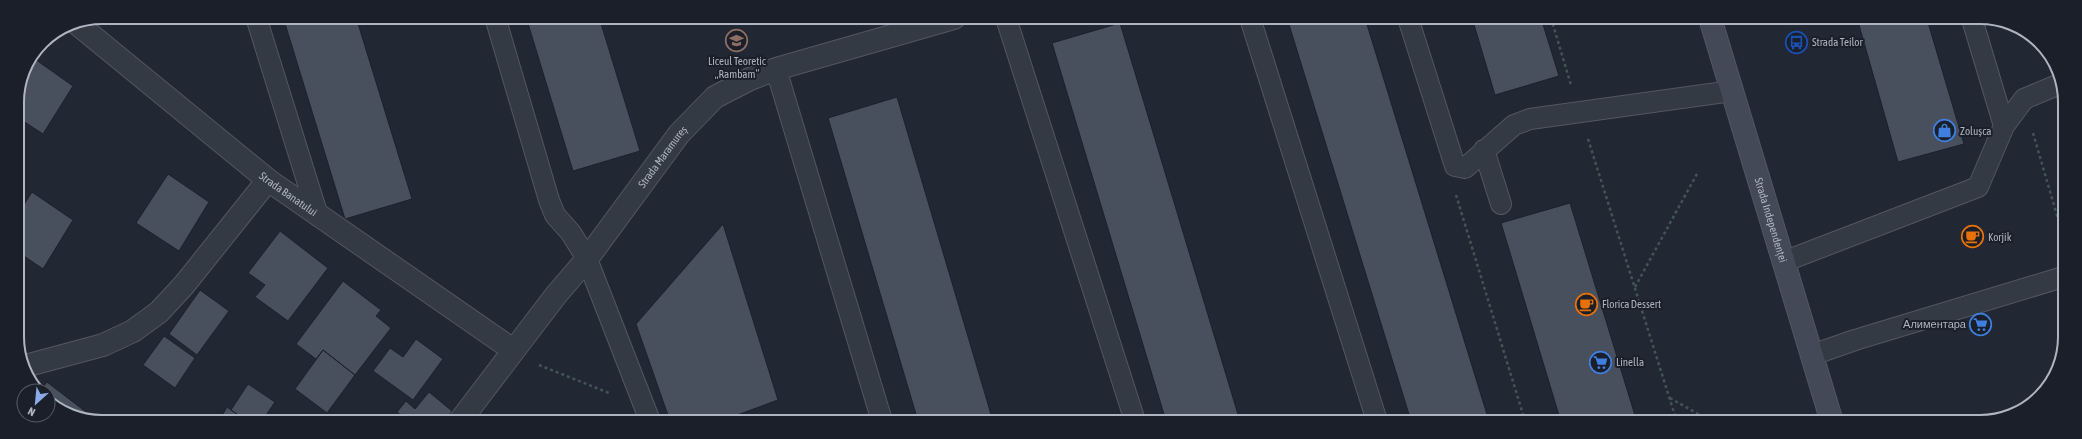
<svg xmlns="http://www.w3.org/2000/svg" width="2082" height="439" font-family="'Asap Condensed',sans-serif">
  <rect width="100%" height="100%" fill="#212833"/>
  <path fill="#484f5d" stroke="#1c212b" d="M283,17H356L412,199L345,219Z
    M526,17H599L640,151L573,171Z
    M1287,18H1365L1489,421H1411Z
    M1472,18H1541L1559,76L1495,95Z
    M1857,18L1927,19L1964,144L1898,162Z
    M1120,23L1240,421H1166L1052,43Z
    M32,57L73,86L43,134L17,117V97L23,71Z
    M897,97L993,421H918L828,118Z
    M168,174L209,202L179,251L136,223Z
    M32,192L73,220L43,269L18,252V214Z
    M1570,203L1637,422H1561L1501,223Z
    M723,224L778,400L721,421H670L636,324Z
    M280,231L328,268L288,321L255,297L265,285L248,273Z
    M343,281L381,310L376,316L391,328L355,375L323,350L316,359L296,344Z
    M200,290L229,311L197,355L169,334Z
    M164,336L195,358L175,388L143,365Z
    M416,339L443,359L413,400L373,371L390,348L403,357Z
    M323,350L355,375L327,413L295,389Z
    M47,382L90,415L86,420L48,400V391H40Z
    M248,384L275,402L262,421H247L231,410Z
    M429,392L452,411L445,421H408L397,412L406,401L415,409Z
    M227,407L231,410L247,421H219Z
    M323,415L331,421H320Z"/>
  <g fill="none" stroke-linecap="round" stroke-linejoin="round">
    <defs>
      <path id="service" d="M256,17L318,216
        M495,17L549,200L555,215L571,233L587,259L650,421
        M1006,18L1135,421
        M1250,18L1377,421
        M1408,18L1455,166L1465,168L1514,125L1530,119L1732,91
        M1972,19L2004,126
        M776,69L882,421
        M1484,150L1501,204
        M1783,262L1978,187L2004,126L2024,99L2062,83
        M1812,355L1855,340L2063,277"/>
      <g id="minor">
        <path id="s1" d="M75,22L268,180L513,350"/>
        <path d="M25,366L103,345L133,331L159,312L184,285L268,180"/>
        <path id="s2" d="M460,421L556,295L587,259L679,134L715,97L750,79L776,69L954,18"/>
      </g>
      <g id="secondary">
        <path id="s3" d="M1710,18L1832,422"/>
      </g>
    </defs>
    <use href="#service" stroke="#525762" stroke-width="22"/>
    <use href="#minor" stroke="#525762" stroke-width="24"/>
    <use href="#secondary" stroke="#525762" stroke-width="24"/>
    <path stroke="#445356" stroke-width="2.5" stroke-dasharray="3 3" stroke-linecap="butt" d="M1551,18L1571,85
      M2033,133L2063,236
      M1588,139L1677,422
      M1456,195L1525,421
      M1635,287L1698,172
      M539,365L609,393
      M1670,398L1712,422"/>
    <use href="#service" stroke="#343a44" stroke-width="20"/>
    <use href="#minor" stroke="#343a44" stroke-width="22"/>
    <use href="#secondary" stroke="#434957" stroke-width="22"/>
  </g>
  <defs>
    <symbol id="school-ring" viewBox="-11 -11 22 22"><circle r="9.5" fill="#1a1f29" stroke="#8d6e63" stroke-width="1.5"/><path d="M0-5L7-2L0 1L-7-2ZM-4 1L0 2.5L4 1V4Q0 6-4 4Z" fill="#8d6e63"/></symbol>
    <symbol id="bus-ring" viewBox="-11 -11 22 22"><circle r="9.5" fill="#1a1f29" stroke="#1a4fb4" stroke-width="1.5"/><path d="M-5-6H5V4H4V6H2V4H-2V6H-4V4H-5ZM-3.5-4V0h7V-4ZM-3.5 1.2v1.5H-2V1.2ZM2 1.2v1.5H3.5V1.2Z" fill="#1a4fb4"/></symbol>
    <symbol id="shop-ring" viewBox="-11 -11 22 22"><circle r="9.5" fill="#1a1f29" stroke="#3f7fe0" stroke-width="1.5"/><path d="M-5-2.5h2.3a2.7 3.5 0 0 1 5.4 0H5L5.5 6h-11ZM-1.5-2.5h3a1.5 2.3 0 0 0-3 0Z" fill="#3f7fe0"/></symbol>
    <symbol id="cafe-ring" viewBox="-11 -11 22 22"><circle r="9.5" fill="#1a1f29" stroke="#e8710a" stroke-width="1.5"/><path d="M-5.5-4.5H6V0H3Q3 3.5 0 3.5H-2.5Q-5.5 3.5-5.5 0ZM3-3.2v2h1.7v-2ZM-6 4.5H4V6H-6Z" fill="#e8710a"/></symbol>
    <symbol id="supermarket-ring" viewBox="-11 -11 22 22"><circle r="9.5" fill="#1a1f29" stroke="#3f7fe0" stroke-width="1.5"/><path d="M-6-5.5h2.5l.6 2H6L4.5 2H-2.5L-4.4-4H-6ZM-1.5 3.2a1.3 1.3 0 1 0 .1 0ZM3 3.2a1.3 1.3 0 1 0 .1 0Z" fill="#3f7fe0"/></symbol>
  </defs>
  <g fill-rule="evenodd">
    <use href="#school-ring" x="724" y="28" width="25" height="25"/>
    <use href="#bus-ring" x="1784" y="30" width="25" height="25"/>
    <use href="#shop-ring" x="1932" y="118" width="25" height="25"/>
    <use href="#cafe-ring" x="1960" y="224" width="25" height="25"/>
    <use href="#cafe-ring" x="1574" y="292" width="25" height="25"/>
    <use href="#supermarket-ring" x="1968" y="312" width="25" height="25"/>
    <use href="#supermarket-ring" x="1588" y="350" width="25" height="25"/>
  </g>
  <g text-anchor="middle" dominant-baseline="central" stroke-width="4" stroke-linejoin="round" paint-order="stroke">
    <g font-size="11" fill="#aeb4c1" stroke="#1a1f29" text-anchor="start">
      <text x="1812" y="42">Strada Teilor</text>
      <text x="737" y="61" text-anchor="middle">Liceul Teoretic<tspan x="737" dy="13">„Rambam“</tspan></text>
      <text x="1960" y="131">Zolușca</text>
      <text x="1988" y="237">Korjik</text>
      <text x="1602" y="304">Florica Dessert</text>
      <text x="1966" y="324" text-anchor="end">Алиментара</text>
      <text x="1616" y="362">Linella</text>
    </g>
    <g font-size="11" fill="#aeb4c1" stroke="#1a1f29">
      <text stroke="none"><textPath href="#s2" startOffset="333">Strada Maramureș</textPath></text>
      <text stroke="none"><textPath href="#s1" startOffset="274">Strada Banatului</textPath></text>
      <text stroke="none"><textPath href="#s3" startOffset="211">Strada Independenței</textPath></text>
    </g>
  </g>
  <path d="M0 0H2082V439H0ZM102 24H1980A78 78 0 0 1 2058 102V337A78 78 0 0 1 1980 415H102A78 78 0 0 1 24 337V102A78 78 0 0 1 102 24Z" fill="#1a1f29" fill-rule="evenodd"/>
  <path fill="none" stroke="#aeb4c1" stroke-width="2" d="M102 24H1980A78 78 0 0 1 2058 102V337A78 78 0 0 1 1980 415H102A78 78 0 0 1 24 337V102A78 78 0 0 1 102 24Z"/>
  <g transform="translate(36 403) rotate(207)"><circle r="19" fill="#1a1f29" stroke="#555b66"/>
  <path d="M0-3L7 15L0 10L-7 15Z" fill="#89a9eb"/>
  <text y="-6" font-size="11" font-weight="bold" text-anchor="middle" fill="#aeb4c1">N</text>
  </g>
</svg>
